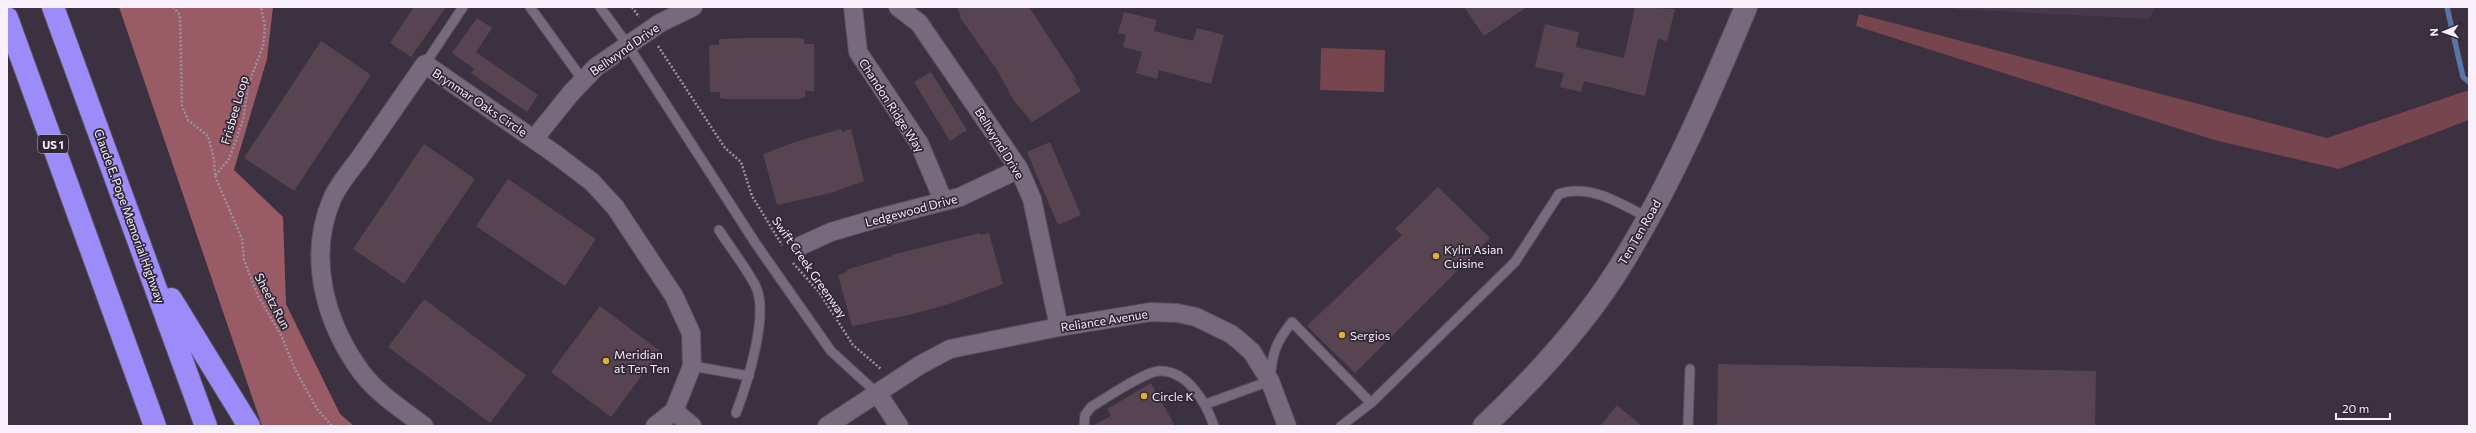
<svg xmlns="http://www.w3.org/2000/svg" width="2476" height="433" font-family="Commissioner,sans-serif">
  <rect width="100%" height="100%" fill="#3c3140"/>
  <path fill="#48394e" d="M1956,7H2155L2150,19L1955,9Z"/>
  <path fill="#76454e" d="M1859,14L2327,138L2469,90V120L2339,169L2214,140L1856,26Z
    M1321,48L1385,50L1384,92L1320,90Z"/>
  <path fill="#995c67" d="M119,7H273L267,59L234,170L283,217L286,304L340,414L354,426H262Z"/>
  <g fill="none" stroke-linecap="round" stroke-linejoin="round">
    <path stroke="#5b75a5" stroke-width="5.5" d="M2447,7L2463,77L2469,82"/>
  </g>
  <path fill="#574450" d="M414,7H446L411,57L390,43Z
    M956,7H1029L1076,79L1074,80L1081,91L1032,122L1014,101L997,70L959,16L961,15Z
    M1464,7H1527L1484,36Z
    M1635,7L1675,9L1667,41L1658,39L1645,96L1584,81L1581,92L1560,87L1564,73L1535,67L1545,24L1579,32L1576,47L1624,58Z
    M1124,12L1157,20L1154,31L1193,41L1197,28L1224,35L1211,84L1159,70L1157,79L1136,73L1142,52L1123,47L1126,35L1118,33Z
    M477,18L492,28L476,52L538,95L527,112L471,73L474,69L452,53Z
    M745,38H797L804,39V44H814V91H805V97L798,99H728L720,98V92H710L709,45H719V39Z
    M321,41L371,75L294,191L244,158Z
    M931,72L967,130L950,141L914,82Z
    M841,129L842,132L851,129L864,181L831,193L777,205L763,154L795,142Z
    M1050,142L1081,215L1058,225L1027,152Z
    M424,144L475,179L404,284L353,249Z
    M508,179L596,239L565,286L476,226Z
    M1438,187L1490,238L1355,373L1307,326L1402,235L1395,229Z
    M980,233V235L989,233L1003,284L949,304L909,315L852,326L838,275L847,272L846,270L892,256L891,255Z
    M424,299L526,375L490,423L388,347Z
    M600,306L660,351L611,417L551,372Z
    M1718,364L2096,371L2095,426H1717Z
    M1151,383L1175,426H1092L1111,416L1107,409Z
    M1617,405L1642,426H1600Z"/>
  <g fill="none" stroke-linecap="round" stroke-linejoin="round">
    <defs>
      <path id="lane" d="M530,7L582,79
        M600,7L627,44L756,244L831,351L878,394
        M425,64L463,7
        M719,230C731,249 746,267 756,287C769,316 747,384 736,413
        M692,366L749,376
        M1206,404L1270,381C1272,354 1275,343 1292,322L1371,403
        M1084,426L1085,415L1091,407C1106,398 1144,372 1159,371C1188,370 1206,403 1214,426
        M1341,426L1371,403L1515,262L1559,194C1589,183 1622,204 1648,218
        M1688,426L1690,369"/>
      <path id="street" d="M853,7L858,52L919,143L943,200
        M898,7L919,23L1019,169L1032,199L1059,327
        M534,139L571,93L596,67L660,23L693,7
        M800,246L831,232L875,219L960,197L1019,169
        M878,394L899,426
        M674,411L692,426
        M424,426C403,410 378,394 362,373C325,323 307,257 332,199C338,185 350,171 359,159C381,127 403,96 425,64L555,154L592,182L615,207L674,296L691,333L692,366L674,411L655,426
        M827,426L920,365L950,349L1059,327L1151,312L1177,313L1196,317L1231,334L1242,343L1252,352L1270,381L1287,426"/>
      <path id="secondary" d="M1484,426C1536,377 1587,322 1624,260C1673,180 1710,93 1746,7"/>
      <path id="highway" d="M53,7L206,426
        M7,18L155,426
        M171,299L249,426"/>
    </defs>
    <use href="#lane" stroke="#59505e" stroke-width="11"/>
    <use href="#street" stroke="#59505e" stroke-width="20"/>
    <use href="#secondary" stroke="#59505e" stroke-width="24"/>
    <use href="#highway" stroke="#59505e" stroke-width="24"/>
    <path stroke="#9a919e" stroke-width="2.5" stroke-dasharray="2 2" stroke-linecap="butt" d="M173,7L180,15L182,106L188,120L208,136L214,159L215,176L229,159L243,120L248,86L263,46L265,27L261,7
      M632,7L639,17
      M658,46L725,148L741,162L752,196L782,245
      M215,176L242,239L244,260L258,296L281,335L295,369L317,409L332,426
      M793,263L819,292L853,345L881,369"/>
    <use href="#lane" stroke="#766a7c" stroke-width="9"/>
    <use href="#street" stroke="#766a7c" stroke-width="18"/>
    <use href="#secondary" stroke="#766a7c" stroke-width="22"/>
    <use href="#highway" stroke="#9c8bf8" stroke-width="22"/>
  </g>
  <g fill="#deb133" stroke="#312736" stroke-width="1.5">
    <circle cx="1436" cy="256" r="4"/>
    <circle cx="1342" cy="335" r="4"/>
    <circle cx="606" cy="361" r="4"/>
    <circle cx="1144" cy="396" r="4"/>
  </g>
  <g text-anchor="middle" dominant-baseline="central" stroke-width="3.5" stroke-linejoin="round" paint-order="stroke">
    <rect fill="#312736" stroke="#bcb4bf" stroke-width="1" x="38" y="135" width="30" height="18" rx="3"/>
    <g font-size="11" font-weight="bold" fill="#f7f0fa">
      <text x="53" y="144">US 1</text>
    </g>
    <g font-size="12" fill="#f7f0fa" stroke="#312736">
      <text transform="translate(624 49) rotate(-35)">Bellwynd Drive</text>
      <text transform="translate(480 102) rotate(34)">Brynmar Oaks Circle</text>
      <text transform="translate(892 105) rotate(57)">Chandon Ridge Way</text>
      <text transform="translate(234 110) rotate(-74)">Frisbee Loop</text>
      <text transform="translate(1000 143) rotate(58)">Bellwynd Drive</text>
      <text transform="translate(911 210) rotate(-15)">Ledgewood Drive</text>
      <text transform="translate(130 216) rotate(70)">Claude E. Pope Memorial Highway</text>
      <text transform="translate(1639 232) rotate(-60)">Ten Ten Road</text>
      <text transform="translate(810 267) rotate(55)">Swift Creek Greenway</text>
      <text transform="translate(273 301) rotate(62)">Sheetz Run</text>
      <text transform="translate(1104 320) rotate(-9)">Reliance Avenue</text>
    </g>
    <g font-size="12" fill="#f7f0fa" stroke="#312736" text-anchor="start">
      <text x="1444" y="249">Kylin Asian<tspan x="1444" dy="14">Cuisine</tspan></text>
      <text x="1350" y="335">Sergios</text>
      <text x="614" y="354">Meridian<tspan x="614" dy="14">at Ten Ten</tspan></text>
      <text x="1152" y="396">Circle K</text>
    </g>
  </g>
  <rect width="2476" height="433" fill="none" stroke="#f7f0fa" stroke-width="16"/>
  <g transform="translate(2444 32) rotate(268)" stroke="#312736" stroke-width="3" paint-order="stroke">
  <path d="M0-3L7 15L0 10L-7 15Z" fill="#f7f0fa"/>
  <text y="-6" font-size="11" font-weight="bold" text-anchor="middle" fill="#f7f0fa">N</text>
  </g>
  <path d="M2336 413v6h54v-6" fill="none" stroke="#f7f0fa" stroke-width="2"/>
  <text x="2342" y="413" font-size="12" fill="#f7f0fa" stroke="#312736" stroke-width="3" paint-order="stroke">20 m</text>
</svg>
